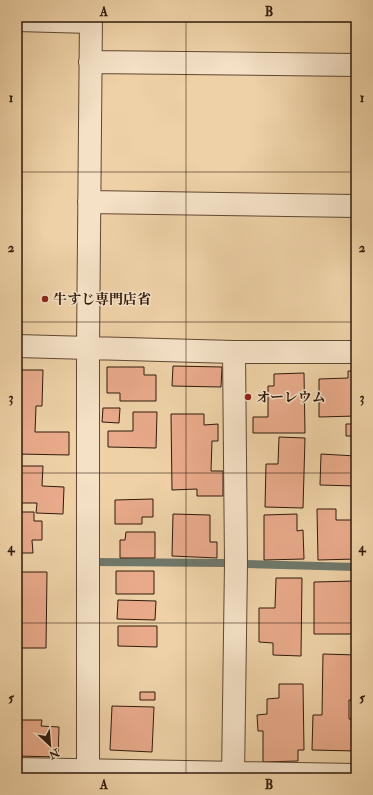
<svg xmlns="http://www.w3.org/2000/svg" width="373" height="795" font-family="'IM FELL Double Pica','Noto Serif JP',serif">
  <rect width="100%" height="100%" fill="#eed1a7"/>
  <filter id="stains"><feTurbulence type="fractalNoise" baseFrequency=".005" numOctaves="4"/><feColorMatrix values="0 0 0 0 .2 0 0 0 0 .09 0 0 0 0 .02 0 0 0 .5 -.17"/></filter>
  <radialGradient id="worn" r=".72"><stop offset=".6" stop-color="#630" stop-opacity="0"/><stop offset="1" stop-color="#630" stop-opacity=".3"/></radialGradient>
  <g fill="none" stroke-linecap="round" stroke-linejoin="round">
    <path stroke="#6f786a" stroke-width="8" d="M95,562L229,563
      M247,564L356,567"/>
  </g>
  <path fill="#e8aa8b" stroke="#311a0b" d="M173,366L222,367L221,387L172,386Z
    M107,367H144V375H156V401H120V393H107Z
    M17,370H43L42,406H36L35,432H69V455L17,454Z
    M348,371H356V416L319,417V379L348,378Z
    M304,373L305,433H253V417H268V386H274V374Z
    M103,408H120L119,423L102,422Z
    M133,412H157L156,448L108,447V431H133Z
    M171,414H204V425L218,424V441H212L211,471H223V496H197V489L172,490Z
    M346,424H356V436H346Z
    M279,437L305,438L303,508L265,507L266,464H278Z
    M321,454L356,456V486L320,485Z
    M17,466H43L42,486L64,487L63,514L36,513L37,503H17Z
    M153,499V517H142V524H115V500Z
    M317,509H336V520H356V559L318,560Z
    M17,512H34V521H42V540H32L33,553H17Z
    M173,514L210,515V542H217V558L172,556Z
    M297,514V531L303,530L304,559L264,560V515Z
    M126,532H155V558H120V540H125Z
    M116,571H154V594H116Z
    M17,572H47L46,648H17Z
    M276,578H302L301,656L273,655V643L259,642V608H275Z
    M356,581V627H354V634H314V582Z
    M118,600L156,601L155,620L117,619Z
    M118,626H157V647L118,646Z
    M323,654L356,655V701L349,700V719H356V751L312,750L313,715H322Z
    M279,684H303L304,750H298V761L263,762V731H258L257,715L267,714V699L279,698Z
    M140,692H155V700H140Z
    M112,706L154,707L152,752L110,750Z
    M17,720H42L41,726L59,727L58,757L17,756Z"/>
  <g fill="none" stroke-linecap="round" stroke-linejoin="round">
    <defs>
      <path id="street" d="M17,20L91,22
        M90,62L356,65
        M89,202L356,206
        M17,346L234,352H356
        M17,769L356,775
        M88,778V348L91,17
        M233,778L236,563L234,352"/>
    </defs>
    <use href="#street" stroke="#604832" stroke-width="24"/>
    <use href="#street" stroke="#f4e1c6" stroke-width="22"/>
  </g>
  <path fill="none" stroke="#311a0b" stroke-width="1" stroke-opacity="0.55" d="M186,17V778M17,172H356M17,322H356M17,473H356M17,623H356"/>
  <g fill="#8f2418" stroke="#f4e1c6" stroke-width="1.5">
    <circle cx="45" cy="299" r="4"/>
    <circle cx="248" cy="397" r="4"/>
  </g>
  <g text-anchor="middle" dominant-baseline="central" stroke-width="3" stroke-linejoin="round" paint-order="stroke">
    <g font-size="14" font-weight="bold" fill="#311a0b" stroke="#f4e1c6" text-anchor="start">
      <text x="53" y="299">牛すじ専門店省</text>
      <text x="256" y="397">オーレウム</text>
    </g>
  </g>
  <rect width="373" height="795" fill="none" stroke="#eed1a7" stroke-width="44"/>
  <g transform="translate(50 745) rotate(154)" stroke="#f4e1c6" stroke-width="3" paint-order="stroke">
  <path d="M0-3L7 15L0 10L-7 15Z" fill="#311a0b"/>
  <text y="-6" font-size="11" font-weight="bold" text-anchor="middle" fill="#311a0b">N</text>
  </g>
  <rect x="22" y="22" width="329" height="751" fill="none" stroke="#311a0b" stroke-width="1.5"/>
  <g font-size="13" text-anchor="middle" font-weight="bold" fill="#311a0b">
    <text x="104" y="16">A</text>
    <text x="269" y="16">B</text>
    <text x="11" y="102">1</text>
    <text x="362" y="102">1</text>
    <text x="11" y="252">2</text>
    <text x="362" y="252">2</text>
    <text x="11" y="402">3</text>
    <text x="362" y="402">3</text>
    <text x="11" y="552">4</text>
    <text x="362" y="552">4</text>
    <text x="11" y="702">5</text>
    <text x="362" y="702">5</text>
    <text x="104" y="789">A</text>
    <text x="269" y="789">B</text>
  </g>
  <rect width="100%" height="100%" filter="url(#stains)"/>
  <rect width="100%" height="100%" fill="url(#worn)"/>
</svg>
